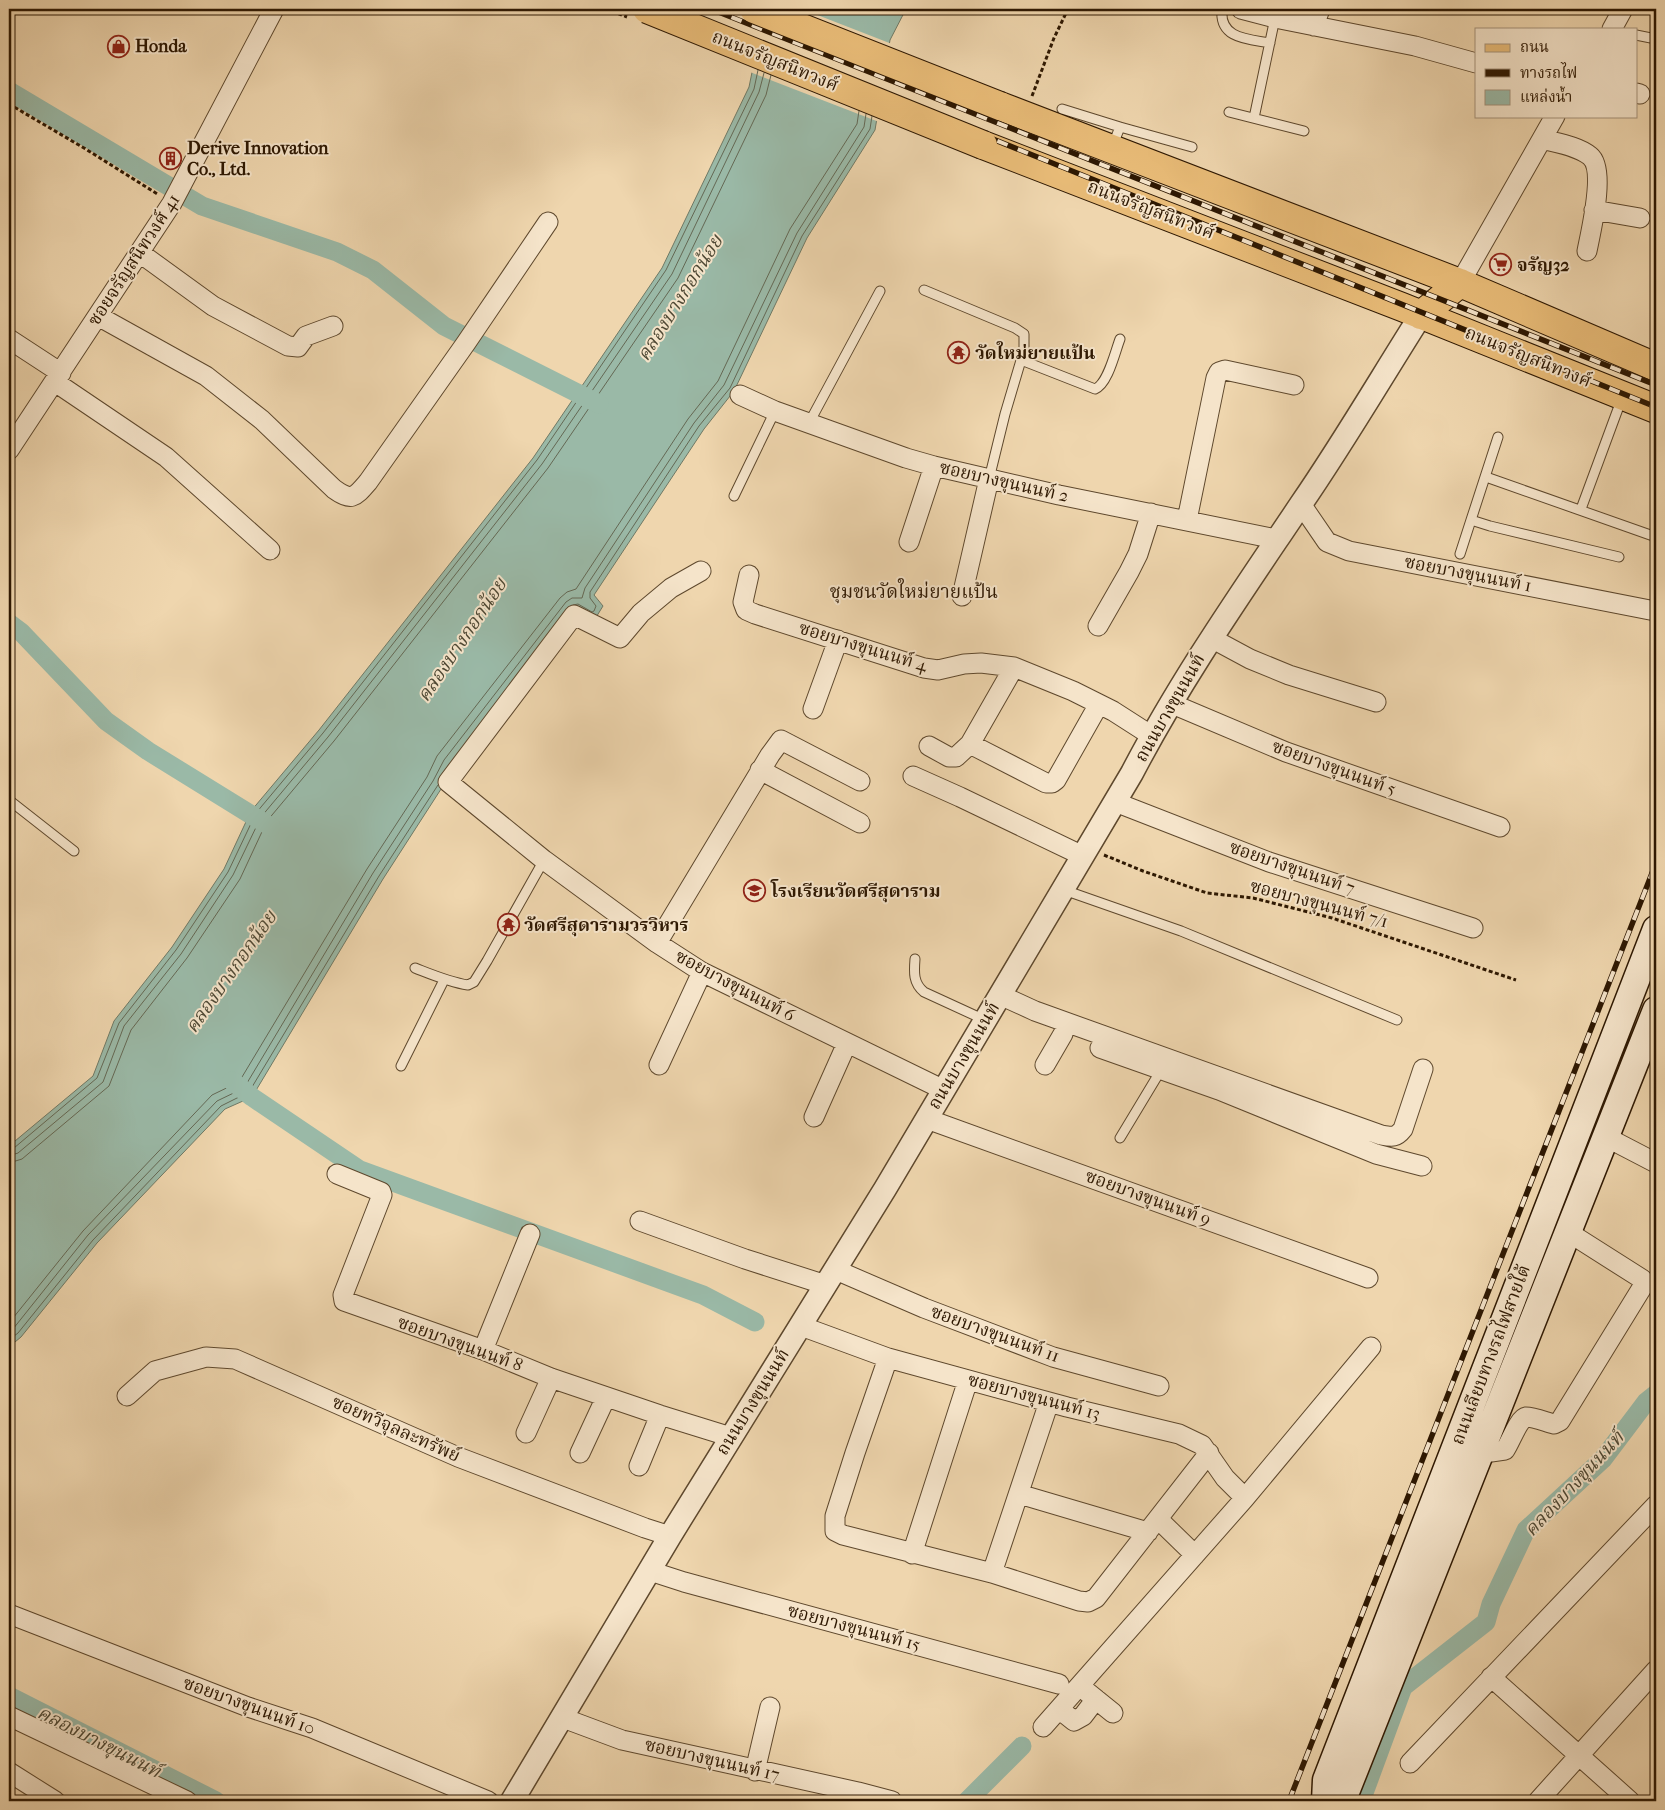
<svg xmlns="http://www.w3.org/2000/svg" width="1665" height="1810" font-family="'IM FELL French Canon','Noto Serif Thai',serif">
  <rect width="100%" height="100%" fill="#efd6ae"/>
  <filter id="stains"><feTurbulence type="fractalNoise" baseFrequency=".004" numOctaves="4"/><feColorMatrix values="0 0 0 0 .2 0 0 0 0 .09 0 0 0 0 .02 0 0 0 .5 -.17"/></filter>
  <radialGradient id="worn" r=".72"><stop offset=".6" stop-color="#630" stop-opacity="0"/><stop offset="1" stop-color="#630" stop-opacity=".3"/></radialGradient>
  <path fill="#9ab9a7" stroke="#6f7965" d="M765,9H906L890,40L875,130L807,238L734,391L704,429L594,595L603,606L595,619L575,609L443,786L383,879L252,1097L225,1109L97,1243L21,1337L9,1347V1146L93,1076L114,1021L172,947L224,869L251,811L319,730L533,458L662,268L749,87Z"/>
  <path fill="#efd6ae" d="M763,9H802L892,44L879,122L750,72Z"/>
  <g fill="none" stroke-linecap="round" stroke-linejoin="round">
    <path stroke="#646854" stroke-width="1" d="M573,605L578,604L592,612L594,611L596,606L590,598V592L699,426L730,388L802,236L870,129L872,116
      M9,1150L14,1148L97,1078L119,1023L176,950L228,872L256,813L323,733L537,460L666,270L754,89L758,70
      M9,1156L18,1153L103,1082L124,1026L181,954L233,875L261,817L328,737L542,464L672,274L759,92L764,73
      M9,1163L22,1159L109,1086L131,1030L187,958L240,879L267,821L334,741L548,468L678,278L766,95L771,75
      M9,1323L83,1231L212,1095L239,1082L367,869L427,777L437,756L560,598L567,592L576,589L688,419L718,381L790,229L857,124L859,111
      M9,1332L13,1329L88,1235L217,1101L244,1088L373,873L433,781L444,760L566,602L572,598H582L585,588L694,423L724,385L797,233L864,127L866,114
      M9,1340L18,1333L93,1240L221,1106L249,1092L379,876L438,785"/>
    <path stroke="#9ab9a7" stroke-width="19" d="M9,91L202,206L337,252L373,270L444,326L599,404
      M9,623L21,632L106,721L148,751L271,827
      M232,1081L252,1097L360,1170L703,1295L755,1322
      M9,1696L216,1801
      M967,1801L1022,1746
      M1361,1801L1403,1687L1486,1622L1491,1604L1526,1530L1603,1459L1646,1402L1656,1394"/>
    <defs>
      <path id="service" d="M1222,9C1219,39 1248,39 1270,43
        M1636,35L1656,39
        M1062,109L1120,127
        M1229,112L1304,131
        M1254,118L1275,18
        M1112,147L1120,127L1192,147
        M924,290L1015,328L1024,334V350L1005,414L989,479
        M1021,360L1095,389C1108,384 1115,352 1120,339
        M809,423L880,291
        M1498,437L1471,520L1490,526L1619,557
        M1486,477L1656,537
        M734,496L775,411
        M1581,509L1622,398
        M1460,554L1471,520
        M9,800L74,851
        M1064,890L1181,931L1397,1020
        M915,959C914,972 913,983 924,992L985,1020
        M415,968C433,975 449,982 468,985L474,982L487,961L544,860
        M401,1066L444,980
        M1120,1138L1161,1070"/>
      <path id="minor" d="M1241,9L1275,18L1415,46L1476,63
        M1314,26L1320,9
        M1612,29L1623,9
        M1636,93L1640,94
        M1542,139C1557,143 1578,146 1590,156C1606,169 1591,231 1587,251
        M1594,210L1640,218
        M140,253L213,306L288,346L298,347L306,336L333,326
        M1460,283L1555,116
        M98,316L206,376L262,420L334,489C352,502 355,497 368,482L466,343L548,222
        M9,339L61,373
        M55,382L166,457L270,550
        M740,395L775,411L906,458L934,466L1059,495L1276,539
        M9,450L172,203L274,9
        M1301,504L1327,542L1349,551L1655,611
        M1187,520L1216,378L1219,372L1225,370L1294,385
        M909,542L934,466
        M701,571L671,588L641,613L620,638L574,615L448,782L544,860L657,943L702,972L944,1090
        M749,575L743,602L746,610L755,614L924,668L938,670L964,664L981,663L1014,667L1073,691L1113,711L1152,736
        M962,596L989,479
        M1098,626L1129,572L1138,554L1151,513
        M1211,638L1250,659L1289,675L1376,702
        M1170,703L1286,752L1500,827
        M813,709L838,640
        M970,744L1046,783H1052L1056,780L1099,704
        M929,746L949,757H956L970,744L1014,667
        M760,770L860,823
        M913,776L960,797L1083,856
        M1115,802L1269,862L1473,928
        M657,943L770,755L781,740L860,781
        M1000,995L1035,1011L1381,1135C1392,1137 1396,1138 1403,1129L1423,1069
        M1100,1048L1219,1090L1376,1154L1422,1166
        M659,1065L702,972
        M1045,1065L1063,1034
        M814,1117L847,1043
        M927,1119L1368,1278
        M1606,1137L1656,1163
        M337,1174L381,1192L382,1195L343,1295L344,1301L483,1350L551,1378L660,1415L731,1437
        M640,1221L745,1259L826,1285
        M836,1270L924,1308L1053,1357L1159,1386
        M801,1326L888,1358L1067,1407L1179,1434L1202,1445L1225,1478L1245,1498
        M483,1350L530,1234
        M888,1358L855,1453L835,1516V1531L843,1535L992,1573L1079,1601L1088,1602L1096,1598L1209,1453
        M127,1396L155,1371L206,1357L235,1359L458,1457L645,1528L670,1536
        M526,1433L551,1378
        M1483,1447L1491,1452L1505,1450C1510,1443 1519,1418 1526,1417C1534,1417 1546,1422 1554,1424L1560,1421L1643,1286L1642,1279L1568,1232
        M580,1453L606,1397
        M639,1466L660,1415
        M1019,1494L1148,1532
        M1158,1519L1195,1555
        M912,1554L968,1380
        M650,1571L684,1582L1059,1684
        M992,1573L1049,1402
        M9,1614L248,1707L312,1728L488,1801
        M1491,1677L1630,1801
        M1087,1692L1113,1713
        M1059,1709L1074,1721L1083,1716L1096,1699
        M9,1716L187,1801
        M563,1718L622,1740L858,1792L892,1801
        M1043,1727L1245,1498L1371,1347
        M1410,1763L1656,1505
        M755,1771L770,1707
        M9,1772L55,1801
        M1538,1801L1656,1670"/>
      <path id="tertiary" d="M512,1801L670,1536L885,1189L1132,773C1181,679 1242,592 1301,504C1343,443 1381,378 1421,315"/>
      <path id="secondary" d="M1325,1801L1326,1780L1656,929
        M1337,1801L1346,1792L1656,1010"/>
      <path id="primary" d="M1000,106L1460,283L1656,367
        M983,145L1402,307L1656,409
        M1421,315L1460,283"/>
    </defs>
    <use href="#service" stroke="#5e482d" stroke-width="11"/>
    <use href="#minor" stroke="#5e482d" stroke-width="21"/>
    <use href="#tertiary" stroke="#5e482d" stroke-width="25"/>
    <use href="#secondary" stroke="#2e1802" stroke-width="29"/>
    <use href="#primary" stroke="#2e1802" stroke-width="30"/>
    <path stroke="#2e1802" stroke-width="3" stroke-dasharray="4 2.5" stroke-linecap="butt" d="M606,9L627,17
      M1032,96L1054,38L1068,9
      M9,104L84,148L159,195
      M1104,855L1143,871L1207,893L1253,898L1332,918L1516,980"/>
    <use href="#service" stroke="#f5e4ca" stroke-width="9"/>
    <use href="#minor" stroke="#f5e4ca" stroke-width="19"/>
    <use href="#tertiary" stroke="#f5e4ca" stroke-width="22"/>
    <use href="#secondary" stroke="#f5e4ca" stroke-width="26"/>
    <use href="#primary" stroke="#e8bb77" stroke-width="28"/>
    <defs>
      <path id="rail" d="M671,9L1656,407
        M711,9L1656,385
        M1289,1801L1656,863"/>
    </defs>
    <use href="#rail" stroke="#2e1802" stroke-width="5.5"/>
    <use href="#rail" stroke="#f5e4ca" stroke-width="4" stroke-dasharray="11" stroke-linecap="butt"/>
    <defs>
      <path id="primary-bridge" d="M647,9L983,145
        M754,9L1000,106"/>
    </defs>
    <use href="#primary-bridge" stroke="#2e1802" stroke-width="30" stroke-linecap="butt"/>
    <use href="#primary-bridge" stroke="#e8bb77" stroke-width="28"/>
  </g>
  <defs>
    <symbol id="shop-ring" viewBox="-11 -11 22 22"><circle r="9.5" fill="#f5e4ca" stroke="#8f2418" stroke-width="1.5"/><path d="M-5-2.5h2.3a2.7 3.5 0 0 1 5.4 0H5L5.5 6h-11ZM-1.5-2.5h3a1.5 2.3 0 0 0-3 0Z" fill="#8f2418"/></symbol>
    <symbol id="building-ring" viewBox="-11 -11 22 22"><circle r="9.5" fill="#f5e4ca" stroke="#8f2418" stroke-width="1.5"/><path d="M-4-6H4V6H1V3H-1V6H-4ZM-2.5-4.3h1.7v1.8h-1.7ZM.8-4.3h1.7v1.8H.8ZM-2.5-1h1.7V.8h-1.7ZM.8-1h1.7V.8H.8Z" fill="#8f2418"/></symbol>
    <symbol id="supermarket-ring" viewBox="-11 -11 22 22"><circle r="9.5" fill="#f5e4ca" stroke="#8f2418" stroke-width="1.5"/><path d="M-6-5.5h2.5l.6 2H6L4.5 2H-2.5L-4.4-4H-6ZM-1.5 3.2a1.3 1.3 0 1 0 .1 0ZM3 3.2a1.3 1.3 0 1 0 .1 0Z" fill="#8f2418"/></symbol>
    <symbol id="temple-ring" viewBox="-11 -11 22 22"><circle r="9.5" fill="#f5e4ca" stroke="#8f2418" stroke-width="1.5"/><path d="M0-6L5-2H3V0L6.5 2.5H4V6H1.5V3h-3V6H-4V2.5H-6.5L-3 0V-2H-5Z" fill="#8f2418"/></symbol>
    <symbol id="school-ring" viewBox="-11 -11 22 22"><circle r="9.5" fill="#f5e4ca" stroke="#8f2418" stroke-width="1.5"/><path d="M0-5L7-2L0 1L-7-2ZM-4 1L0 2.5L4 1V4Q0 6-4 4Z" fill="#8f2418"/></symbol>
  </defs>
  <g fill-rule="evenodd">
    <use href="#shop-ring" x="106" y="34" width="25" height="25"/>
    <use href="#building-ring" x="158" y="146" width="25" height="25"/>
    <use href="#supermarket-ring" x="1488" y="252" width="25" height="25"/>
    <use href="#temple-ring" x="946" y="340" width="25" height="25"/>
    <use href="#school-ring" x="742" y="878" width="25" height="25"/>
    <use href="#temple-ring" x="496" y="912" width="25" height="25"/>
  </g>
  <g text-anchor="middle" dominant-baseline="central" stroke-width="4" stroke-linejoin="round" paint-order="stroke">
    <g font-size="18" font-weight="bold" fill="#2e1802" stroke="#f5e4ca" text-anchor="start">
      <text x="135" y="46">Honda</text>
      <text x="187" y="148">Derive Innovation<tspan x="187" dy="21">Co., Ltd.</tspan></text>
      <text x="1517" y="265">จรัญ32</text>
      <text x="975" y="353">วัดใหม่ยายแป้น</text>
      <text x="771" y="891">โรงเรียนวัดศรีสุดาราม</text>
      <text x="524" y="925">วัดศรีสุดารามวรวิหาร</text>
    </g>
    <g font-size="18" fill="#2e1802" stroke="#f5e4ca">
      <text transform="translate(775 61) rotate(22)">ถนนจรัญสนิทวงศ์</text>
      <text transform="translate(1151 210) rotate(21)">ถนนจรัญสนิทวงศ์</text>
      <text transform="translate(134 260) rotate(-57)">ซอยจรัญสนิทวงศ์ 41</text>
      <text transform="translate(1528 357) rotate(22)">ถนนจรัญสนิทวงศ์</text>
      <text transform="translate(1004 482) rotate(13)">ซอยบางขุนนนท์ 2</text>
      <text transform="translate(1468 574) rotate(11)">ซอยบางขุนนนท์ 1</text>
      <text transform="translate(863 647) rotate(17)">ซอยบางขุนนนท์ 4</text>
      <text transform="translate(1170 708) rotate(-60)">ถนนบางขุนนนท์</text>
      <text transform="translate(1334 768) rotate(20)">ซอยบางขุนนนท์ 5</text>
      <text transform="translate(1292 868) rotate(19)">ซอยบางขุนนนท์ 7</text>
      <text transform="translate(1319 904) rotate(15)">ซอยบางขุนนนท์ 7/1</text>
      <text transform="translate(735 986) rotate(28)">ซอยบางขุนนนท์ 6</text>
      <text transform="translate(964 1056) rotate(-59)">ถนนบางขุนนนท์</text>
      <text transform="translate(1148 1198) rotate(20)">ซอยบางขุนนนท์ 9</text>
      <text transform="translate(995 1334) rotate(20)">ซอยบางขุนนนท์ 11</text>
      <text transform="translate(460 1344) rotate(20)">ซอยบางขุนนนท์ 8</text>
      <text transform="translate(1491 1355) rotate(-69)">ถนนเลียบทางรถไฟสายใต้</text>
      <text transform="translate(1034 1397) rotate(15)">ซอยบางขุนนนท์ 13</text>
      <text transform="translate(753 1402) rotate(-58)">ถนนบางขุนนนท์</text>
      <text transform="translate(396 1429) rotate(24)">ซอยทวีจุลละทรัพย์</text>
      <text transform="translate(854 1628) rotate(15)">ซอยบางขุนนนท์ 15</text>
      <text transform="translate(249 1706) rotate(20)">ซอยบางขุนนนท์ 10</text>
      <text transform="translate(712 1760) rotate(13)">ซอยบางขุนนนท์ 17</text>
    </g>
    <g font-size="19" font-style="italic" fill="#4e4834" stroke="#f5e4ca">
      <text transform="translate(680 298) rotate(-58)">คลองบางกอกน้อย</text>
      <text transform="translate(462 640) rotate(-56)">คลองบางกอกน้อย</text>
      <text transform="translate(231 972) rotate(-55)">คลองบางกอกน้อย</text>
      <text transform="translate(1574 1484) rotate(-47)">คลองบางขุนนนท์</text>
      <text transform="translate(99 1742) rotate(27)">คลองบางขุนนนท์</text>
    </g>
    <g font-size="19" fill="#2e1802" stroke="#f5e4ca">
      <text x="914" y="592">ชุมชนวัดใหม่ยายแป้น</text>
    </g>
  </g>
  <rect width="1665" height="1810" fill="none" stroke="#efd6ae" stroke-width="30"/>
  <rect x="10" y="10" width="1645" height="1790" fill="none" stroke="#2e1802" stroke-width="2.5"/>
  <rect x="15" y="15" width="1635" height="1780" fill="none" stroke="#2e1802"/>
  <rect x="1475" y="28" width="162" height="90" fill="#f5e4ca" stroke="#a5927a"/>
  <rect x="1485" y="44" width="25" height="8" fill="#e8bb77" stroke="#a5927a"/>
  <text x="1520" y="52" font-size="15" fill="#2e1802">ถนน</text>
  <rect x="1485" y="69" width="25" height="8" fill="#2e1802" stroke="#a5927a"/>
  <text x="1520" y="78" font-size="15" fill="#2e1802">ทางรถไฟ</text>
  <rect x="1485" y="90" width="25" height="15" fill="#9ab9a7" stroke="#a5927a"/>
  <text x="1520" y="102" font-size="15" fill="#2e1802">แหล่งน้ำ</text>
  <rect width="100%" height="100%" filter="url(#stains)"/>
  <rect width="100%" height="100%" fill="url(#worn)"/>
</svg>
